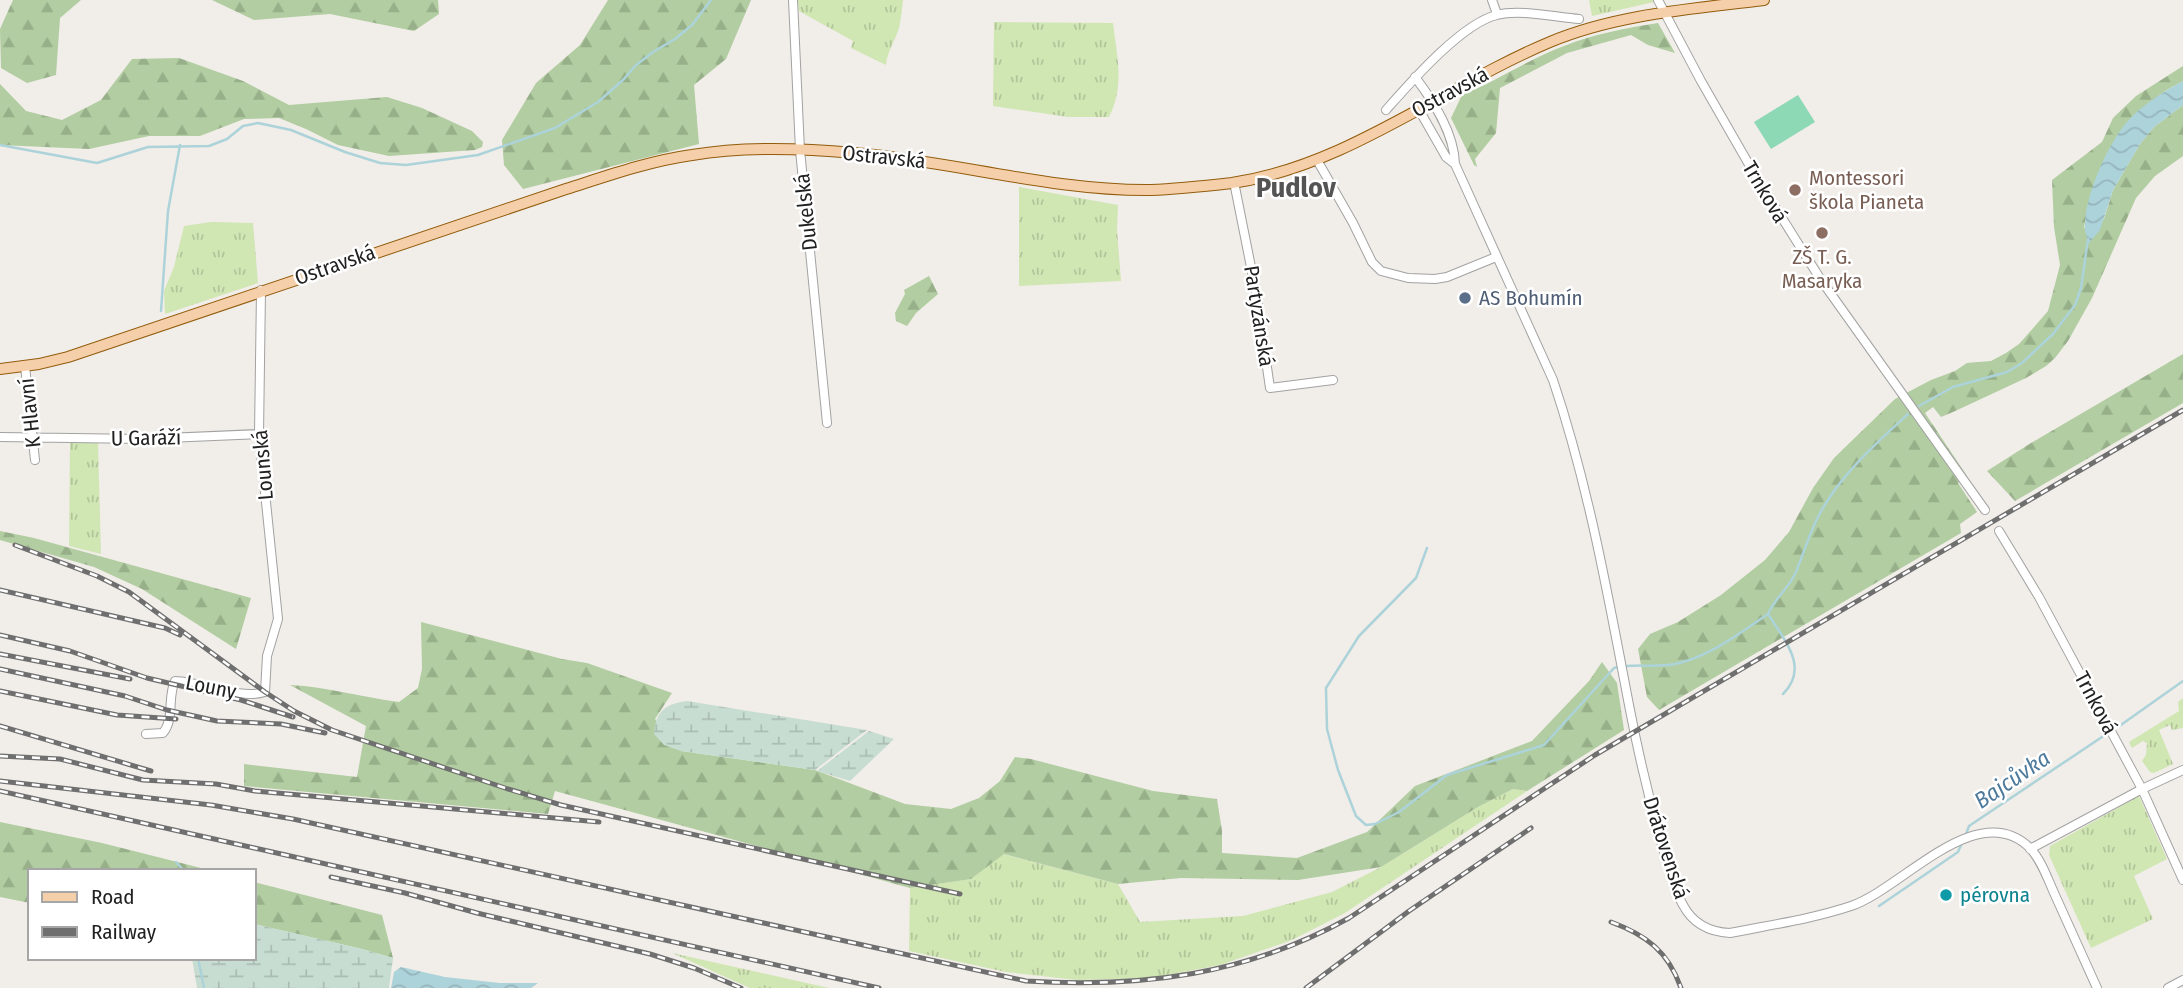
<svg xmlns="http://www.w3.org/2000/svg" width="2183" height="988" font-family="'Fira Sans Condensed',sans-serif">
  <defs>
    <pattern id="grass-tufts" width="24" height="20" patternUnits="userSpaceOnUse" patternTransform="scale(1.75)"><rect width="24" height="20" fill="#d0e6b3"/><path d="M3 7l-1-3M5 7V3M7 7l1-3M15 17l-1-3M17 17v-4M19 17l1-3" fill="none" stroke="#b2c59a"/></pattern>
    <pattern id="forest-firs" width="22" height="20" patternUnits="userSpaceOnUse" patternTransform="scale(1.75)"><rect width="22" height="20" fill="#b1cda1"/><path d="M5 1l3.5 6h-7zM16 11l3.5 6h-7z" fill="#98b08a"/></pattern>
    <pattern id="wetland-marsh" width="20" height="14" patternUnits="userSpaceOnUse" patternTransform="scale(1.75)"><rect width="20" height="14" fill="#c7ddd1"/><path d="M1 5h8M5 5V1M11 12h8M15 12V8" fill="none" stroke="#abbdb3"/></pattern>
    <pattern id="water-waves" width="16" height="10" patternUnits="userSpaceOnUse" patternTransform="scale(1.75)"><rect width="16" height="10" fill="#add3da"/><path d="M0 5q4-4 8 0t8 0" fill="none" stroke="#95b5bb"/></pattern>
  </defs>
  <rect width="100%" height="100%" fill="#f1ede8"/>
  <path fill="url(#grass-tufts)" d="M798,0H903C902,9 901,19 899,28C895,41 887,52 886,65L851,48L853,41L799,11Z
    M1589,0H1663L1592,16Z
    M994,22L1113,23C1117,57 1125,85 1109,117H1068L993,106Z
    M1019,187L1118,205L1117,230L1121,281L1019,286Z
    M211,222L253,223L258,283L165,314L164,291L174,267L184,226Z
    M98,442L101,554L69,546L70,443Z
    M2183,698V728L2172,730L2170,725L2159,730L2173,764L2154,773L2150,772L2142,761L2146,755L2147,743L2143,741L2132,748L2129,742L2179,711L2178,702Z
    M1513,789L1527,791L1345,913L1292,940L1220,965L1152,978L1077,980L1006,972L909,951L910,888L971,879L1003,854L1118,884L1140,922L1243,916L1332,892L1381,867L1478,807Z
    M2139,796L2167,859L2134,876L2153,919L2091,948L2049,855L2050,846Z
    M672,953L829,988H750Z"/>
  <path fill="url(#forest-firs)" d="M13,0H81L60,18L56,75L27,83L1,68L0,29Z
    M212,0H438L439,14L414,31L330,14L254,20Z
    M608,0H751L726,59L694,85L699,144L523,189L504,165L502,140L536,83L580,45Z
    M1658,23L1675,53L1648,45L1631,35L1567,53L1500,88L1496,133L1475,159L1477,167L1474,165L1451,118L1462,95C1497,81 1529,59 1564,46C1594,34 1626,28 1658,23Z
    M179,58L243,81L289,105L387,97L422,108L472,131L483,142L482,147L475,150L389,156L338,145L306,129L279,118L244,119L200,136H149L89,149L0,145V84L26,111L62,120L101,100L132,59Z
    M2183,66V81C2122,111 2095,163 2084,228L2104,219L2113,190L2140,144L2154,127L2183,105V156L2155,176L2136,198L2092,298L2068,341L2055,358L2046,366L2026,378L1953,412L1941,417L1933,407L1925,413L1967,476L1958,483L1977,512L1960,524L1961,533L1659,710L1647,697L1638,649L1650,634L1678,622L1721,595L1765,560L1789,532L1813,488L1834,458L1895,399L1931,380L1955,371L1967,363L1991,361L2006,353L2019,344L2035,326L2048,311L2060,265L2054,227L2052,180L2102,142L2113,118L2136,96Z
    M929,276L938,294L916,313L907,326L896,321L895,313L905,294L904,290Z
    M2183,354V403L2015,501L1987,471L2031,443Z
    M0,531L34,538L251,598L236,649L142,589L94,567L0,540Z
    M421,622L562,659L587,663L672,693L655,719L681,751L815,770L905,804L951,809L979,798L1000,781L1015,757L1031,759L1153,791L1217,799L1222,831V853L1297,858L1367,832L1415,786L1532,741L1589,681L1602,662L1617,683L1624,730L1527,791L1513,789L1478,807L1381,867L1298,880L1181,878L1118,884L1004,854L971,879L910,888L555,791L548,814L244,786V764L357,777L366,726L290,685C328,687 361,697 399,702L418,688L422,669Z
    M0,822L102,843L213,871H30V903L0,897Z
    M254,882L382,915L393,958L362,949L254,924Z"/>
  <path fill="url(#wetland-marsh)" d="M687,701L867,730L815,770L681,751L664,745L654,734C656,711 665,704 687,701Z
    M869,731L894,739L850,781L817,771Z
    M254,924L362,949L393,958L389,988H197L192,958H254Z"/>
  <path fill="#8dd9b6" d="M1798,95L1815,122L1771,149L1754,122Z"/>
  <path fill="url(#water-waves)" d="M2183,81V105L2154,127L2140,144L2113,190L2100,230L2089,243C2087,238 2085,232 2085,228C2084,197 2107,146 2126,123C2140,106 2164,91 2183,81Z
    M401,967L445,977L500,983H538L531,988H391L394,972Z"/>
  <g fill="none" stroke-linecap="round" stroke-linejoin="round">
    <path stroke="#add3da" stroke-width="2.5" d="M0,145L97,163L148,147L209,146L227,139L243,126L258,123L291,130L345,152L380,163L406,165L478,155L555,128L598,102L624,79L635,66L653,52L675,39L692,25L711,0
      M161,311L168,211L180,145
      M1919,406L1953,387L2007,372L2022,363L2053,334L2075,305L2081,288L2088,239
      M1427,548L1416,578L1359,636L1326,688L1327,729L1338,770L1356,816L1366,825L1375,824L1399,812L1447,775L1544,745L1614,668C1634,663 1654,668 1675,664C1709,657 1740,633 1768,614
      M1783,694C1810,667 1784,640 1768,614C1774,599 1788,589 1795,574C1803,556 1808,537 1817,519C1837,478 1875,444 1908,414
      M2118,727L2183,681
      M1965,837L1969,826L2105,735
      M176,862L184,871
      M1879,906L1958,852L1962,843
      M198,958L204,988"/>
    <defs>
      <path id="minor" d="M793,0L800,150L827,423
        M1492,0L1497,14
        M1658,0L1701,81L1755,175L1821,280L1985,510
        M1415,77C1434,102 1454,133 1455,164L1553,380C1589,487 1608,596 1629,705C1638,752 1649,799 1662,845C1668,865 1673,887 1683,905C1693,924 1710,932 1730,933C1770,925 1812,919 1851,906C1902,889 1977,796 2030,848C2042,861 2048,880 2055,895C2069,926 2083,957 2097,988
        M1418,108L1446,157L1455,164
        M1386,110C1410,83 1462,23 1497,15C1519,9 1555,17 1579,19
        M1317,160L1353,223L1372,262L1381,271L1408,278L1435,279L1447,277L1496,257
        M1234,182L1256,292L1270,388L1333,380
        M25,366L35,460
        M0,437L143,439L259,434
        M1999,531L2039,597L2142,789L2183,880
        M146,734L163,733C175,718 167,697 175,681C203,682 239,700 265,692L267,656L278,619L259,434L261,290
        M2030,849L2142,789L2183,770
        M2168,988L2183,980"/>
      <path id="major" d="M0,369L39,364L68,357L566,189C607,176 649,161 692,155C745,146 801,148 854,153C953,161 1051,191 1151,190C1178,189 1205,186 1232,183C1347,166 1445,86 1550,42C1617,14 1693,9 1764,0"/>
    </defs>
    <use href="#minor" stroke="#a2a2a2" stroke-width="10"/>
    <use href="#major" stroke="#925c0c" stroke-width="12"/>
    <use href="#minor" stroke="#fff" stroke-width="8"/>
    <use href="#major" stroke="#f5cfa9" stroke-width="10"/>
    <defs>
      <path id="rail" d="M15,545L97,576L129,592L265,692L294,711L332,730L508,789L561,805L960,894
        M0,590L165,628L180,635
        M0,635L70,651L147,678L241,700L293,717
        M0,654L130,679
        M0,669L125,696L167,710L217,721L281,724L325,733
        M0,691L117,715L176,719
        M0,726L151,771
        M0,756L60,759L143,780L216,784L255,791L599,822
        M0,781L211,805L293,819L1026,981C1143,988 1246,975 1349,918L1595,755L2183,410
        M0,791L879,988
        M331,877L405,893L477,913L650,954L694,968L741,988
        M1611,922C1646,935 1668,951 1681,988
        M1306,988L1409,911L1531,828"/>
    </defs>
    <use href="#rail" stroke="#6f6f6f" stroke-width="5"/>
    <use href="#rail" stroke="#fff" stroke-width="2.5" stroke-dasharray="8" stroke-linecap="butt"/>
  </g>
  <g fill="#8d6e63" stroke="#fff" stroke-width="2.5">
    <circle cx="1795" cy="190" r="7"/>
    <circle cx="1822" cy="233" r="7"/>
  </g>
  <circle fill="#5c6f8a" stroke="#fff" stroke-width="2.5" cx="1465" cy="298" r="7"/>
  <circle fill="#0f9aa8" stroke="#fff" stroke-width="2.5" cx="1946" cy="895" r="7"/>
  <g text-anchor="middle" dominant-baseline="central" stroke-width="5" stroke-linejoin="round" paint-order="stroke">
    <g font-size="21" fill="#212121" stroke="#fff">
      <text transform="translate(1450 92) rotate(-28)">Ostravská</text>
      <text transform="translate(884 157) rotate(6)">Ostravská</text>
      <text transform="translate(1765 192) rotate(59)">Trnková</text>
      <text transform="translate(806 212) rotate(-96)">Dukelská</text>
      <text transform="translate(335 265) rotate(-19)">Ostravská</text>
      <text transform="translate(1259 316) rotate(81)">Partyzánská</text>
      <text transform="translate(30 413) rotate(-96)">K Hlavní</text>
      <text transform="translate(146 438) rotate(-1)">U Garáží</text>
      <text transform="translate(263 465) rotate(-95)">Lounská</text>
      <text transform="translate(211 687) rotate(11)">Louny</text>
      <text transform="translate(2096 703) rotate(62)">Trnková</text>
      <text transform="translate(1666 848) rotate(72)">Drátovenská</text>
    </g>
    <g font-size="21" fill="#785e54" stroke="#fff" text-anchor="start">
      <text x="1809" y="178">Montessori<tspan x="1809" dy="24">škola Pianeta</tspan></text>
      <text x="1822" y="257" text-anchor="middle">ZŠ T. G.<tspan x="1822" dy="24">Masaryka</tspan></text>
    </g>
    <g font-size="21" fill="#4e5e75" stroke="#fff" text-anchor="start">
      <text x="1479" y="298">AS Bohumín</text>
    </g>
    <g font-size="21" fill="#0d838f" stroke="#fff" text-anchor="start">
      <text x="1960" y="895">pérovna</text>
    </g>
    <g font-size="23" font-style="italic" fill="#4d799b" stroke="#fff">
      <text transform="translate(2012 779) rotate(-34)">Bajcůvka</text>
    </g>
    <g font-size="28" font-weight="bold" fill="#545454" stroke="#fff">
      <text x="1296" y="187">Pudlov</text>
    </g>
  </g>
  <rect x="28" y="869" width="228" height="91" fill="#ffffff" stroke="#a6a6a6" stroke-width="2"/>
  <rect x="42" y="892" width="35" height="10" fill="#f5cfa9" stroke="#a6a6a6" stroke-width="2"/>
  <text x="91" y="904" font-size="21" fill="#212121">Road</text>
  <rect x="42" y="927" width="35" height="10" fill="#6f6f6f" stroke="#a6a6a6" stroke-width="2"/>
  <text x="91" y="939" font-size="21" fill="#212121">Railway</text>
</svg>
